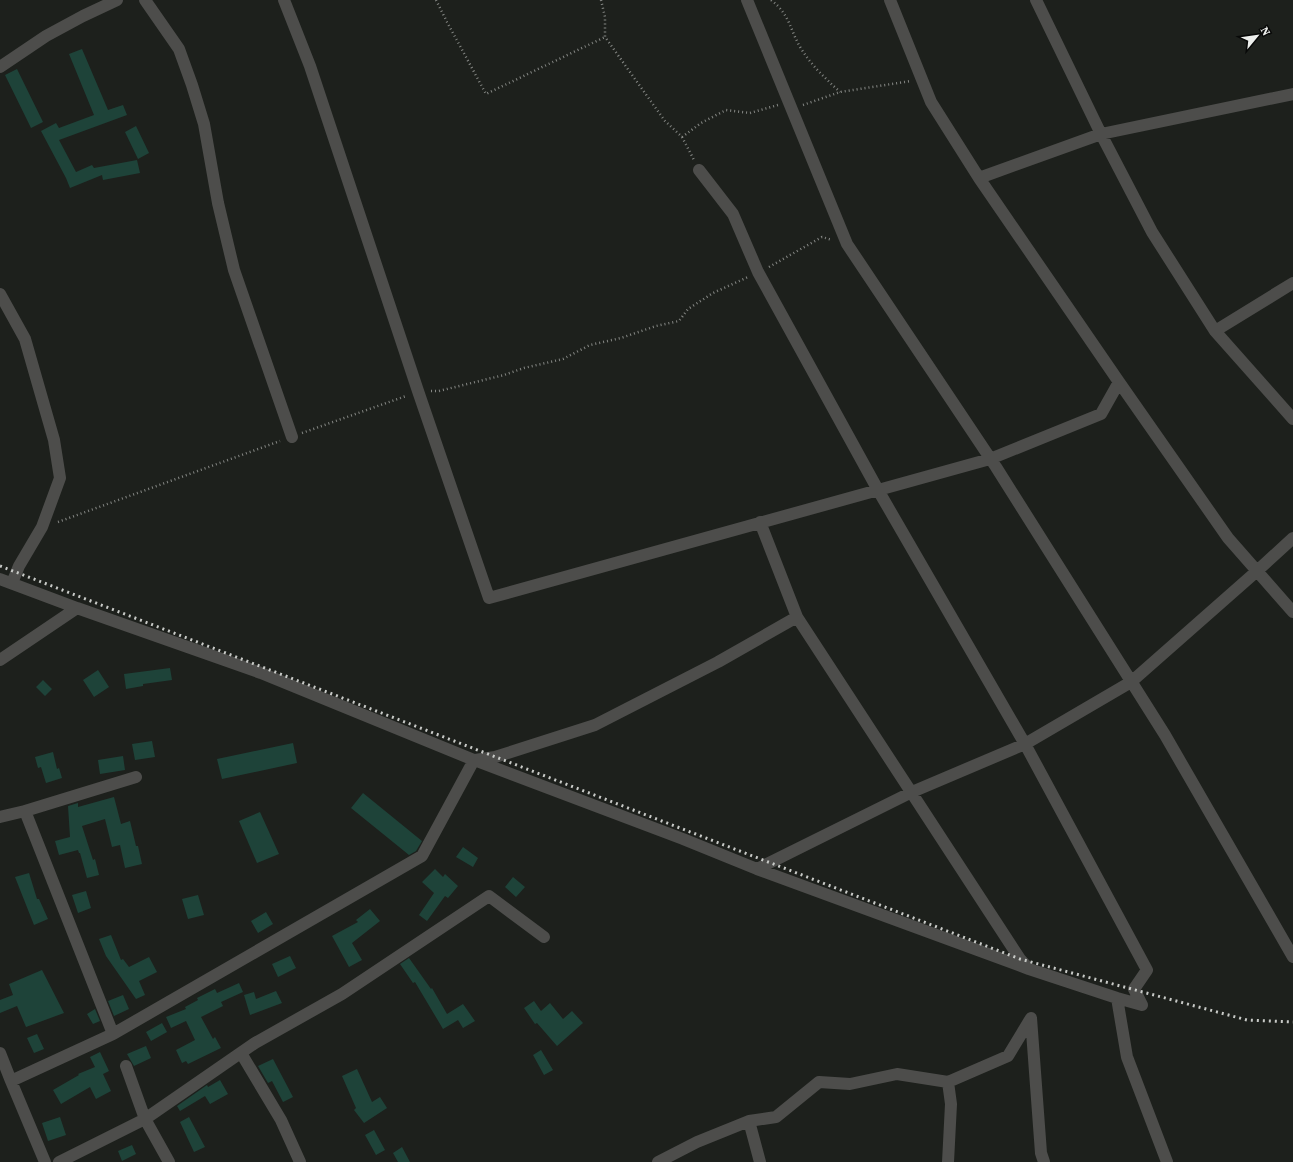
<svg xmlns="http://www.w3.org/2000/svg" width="1293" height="1162" font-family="'Source Serif 4',serif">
  <rect width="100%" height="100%" fill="#1d201c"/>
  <path fill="#1e4339" d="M82,49L108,110L123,105L127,115L59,140L76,172L92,165L94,168L137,160L140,173L103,180L102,175L70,188L66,178L41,131L56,123L59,128L94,115L69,54Z
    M17,69L43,122L31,128L5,75Z
    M136,126L149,153L138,159L125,132Z
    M170,668L172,680L143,684V686L126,689L124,674Z
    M98,670L109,687L94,697L83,680Z
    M43,680L52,689L45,696L36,687Z
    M152,741L155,757L135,760L132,744Z
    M293,743L297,763L222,779L217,759Z
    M53,752L57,769L59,768L62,778L46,783L41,767L38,768L35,757Z
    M123,756L125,770L100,774L98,760Z
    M363,793L422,841L416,851L409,855L351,808Z
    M114,797L121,824L130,821L136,846H138L142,864L125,868L120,845L112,847L105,819L82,826L93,860L95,859L99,875L87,878L80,853H79L78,850L59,855L55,841L70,837L68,806L78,803V807Z
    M260,812L279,854L257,863L239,821Z
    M463,847L478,858L473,867L456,857Z
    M435,869L443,877L445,874L458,886L448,898L445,896L427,921L419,915L434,893L422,882Z
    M29,873L37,899H39L48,919L34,925L15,877Z
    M513,877L525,887L516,897L505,887Z
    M86,891L91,908L78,913L72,895Z
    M198,895L204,915L188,919L182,899Z
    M370,909L380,921L352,943L362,960L349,967L332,936L358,922L356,920Z
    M266,912L273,924L258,933L251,921Z
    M111,935L121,960L123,959L129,967L149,957L157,972L139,981L145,995L136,999L106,956L99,939Z
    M290,956L296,968L278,977L272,964Z
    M409,958L431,989L432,988L447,1014L463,1004L475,1021L463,1028L458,1020L443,1029L415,982L413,983L400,964Z
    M42,970L64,1013L26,1027L17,1006L0,1013V1000L13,995L9,984Z
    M239,983L243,992L221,1002L223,1006L201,1017L213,1039L215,1037L221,1048L188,1064L186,1061L182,1063L176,1050L195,1040L186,1021L171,1028L166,1017L186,1009L185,1007L198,1000L197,998L215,989L217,993Z
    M276,991L282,1003L250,1015L244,995L254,992L256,999Z
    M123,995L129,1009L114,1016L108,1001Z
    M534,1001L541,1011L550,1003L563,1019L572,1011L583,1023L557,1046L537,1023L535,1024L524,1008Z
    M95,1009L100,1021L93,1024L87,1014Z
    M162,1023L167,1032L151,1041L146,1032Z
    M37,1034L44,1049L34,1053L27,1038Z
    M146,1046L151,1058L134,1066L127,1054Z
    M541,1050L553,1070L544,1075L533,1055Z
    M100,1052L109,1071L103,1074L111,1091L96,1099L90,1087L61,1104L53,1090L79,1075L78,1074L95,1067L90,1057Z
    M273,1059L293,1097L283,1102L272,1081L268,1083L258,1066Z
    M357,1069L372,1102L380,1097L387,1108L364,1123L354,1110L356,1108L342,1076Z
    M220,1080L228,1094L210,1104L205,1096L180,1111L177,1106L207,1085L208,1087Z
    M60,1117L66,1135L48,1141L42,1123Z
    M189,1117L205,1147L194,1152L180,1122Z
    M374,1130L385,1150L376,1155L365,1135Z
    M132,1145L136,1154L122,1161L118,1151Z
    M402,1147L410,1162H398L393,1153Z"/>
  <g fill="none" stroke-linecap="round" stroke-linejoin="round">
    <path stroke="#858784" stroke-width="2.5" stroke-dasharray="1 3" stroke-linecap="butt" d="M436,0L447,22L486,94L605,37
      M601,0L605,17V37L665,121L682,137L694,160
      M771,0C791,15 790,32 802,50C812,66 826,79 840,92
      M803,105L840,92L911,81
      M682,137L701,123L726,110L750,113L778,105
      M769,267L822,237L832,240
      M431,391H439L504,375L524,368L563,359L590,345L621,338L656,326L679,321L688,309L713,293L748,277
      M302,433L406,396
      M58,522L280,441"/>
    <path stroke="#4d4d4b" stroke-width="12" d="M145,0L179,49L192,85L204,124L218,203L234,270L292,437
      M284,0L310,66L418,391L489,598L990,459L1101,414L1119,382
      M747,0L847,244L996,467L1165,735L1293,957
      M890,0L931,102L979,178L1119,382L1228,538L1293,612
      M1036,0L1101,134L1152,232L1215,331L1293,419
      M0,67L46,36L83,16L117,0
      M699,170L733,214L758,272L878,490L1025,744L1147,970L1134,989L1142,1005
      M979,178L1101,134L1293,94
      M0,294L25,339L54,440L60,478L42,527L19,566L12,583
      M1215,331L1293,283
      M760,522L797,617L1020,959L1029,969
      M0,579L77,608L0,660
      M77,608L261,673L474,760L422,856L113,1034
      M474,760L683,839L757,869L912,792L1025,744L1131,682L1257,571L1293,538
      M475,760L495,757L595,725L718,662L797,617
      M25,811L136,777
      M0,817L25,811L113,1034L11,1081L45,1162
      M757,869L1029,969L1117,998L1142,1005
      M1117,998L1127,1057L1167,1162
      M0,1053L11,1081
      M241,1053L281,1120L300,1162
      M126,1066L145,1119L169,1162
      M749,1121L776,1117L819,1082L850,1084L897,1074L948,1082
      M59,1162L145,1119L255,1043L342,994L489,896L544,937
      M658,1162L697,1142L749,1121L760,1162
      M948,1162L951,1104L948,1082L1008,1056L1031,1018L1041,1153L1044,1162"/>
    <path stroke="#c8cac7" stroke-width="3" stroke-dasharray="2 4" stroke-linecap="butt" d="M0,566L1020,959L1247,1020L1293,1022"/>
  </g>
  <g transform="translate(1257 36) rotate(61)" stroke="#080908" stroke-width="3" paint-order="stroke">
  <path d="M0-3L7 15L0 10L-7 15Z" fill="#eef0ed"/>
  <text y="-6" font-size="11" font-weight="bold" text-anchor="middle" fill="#eef0ed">N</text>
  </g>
</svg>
